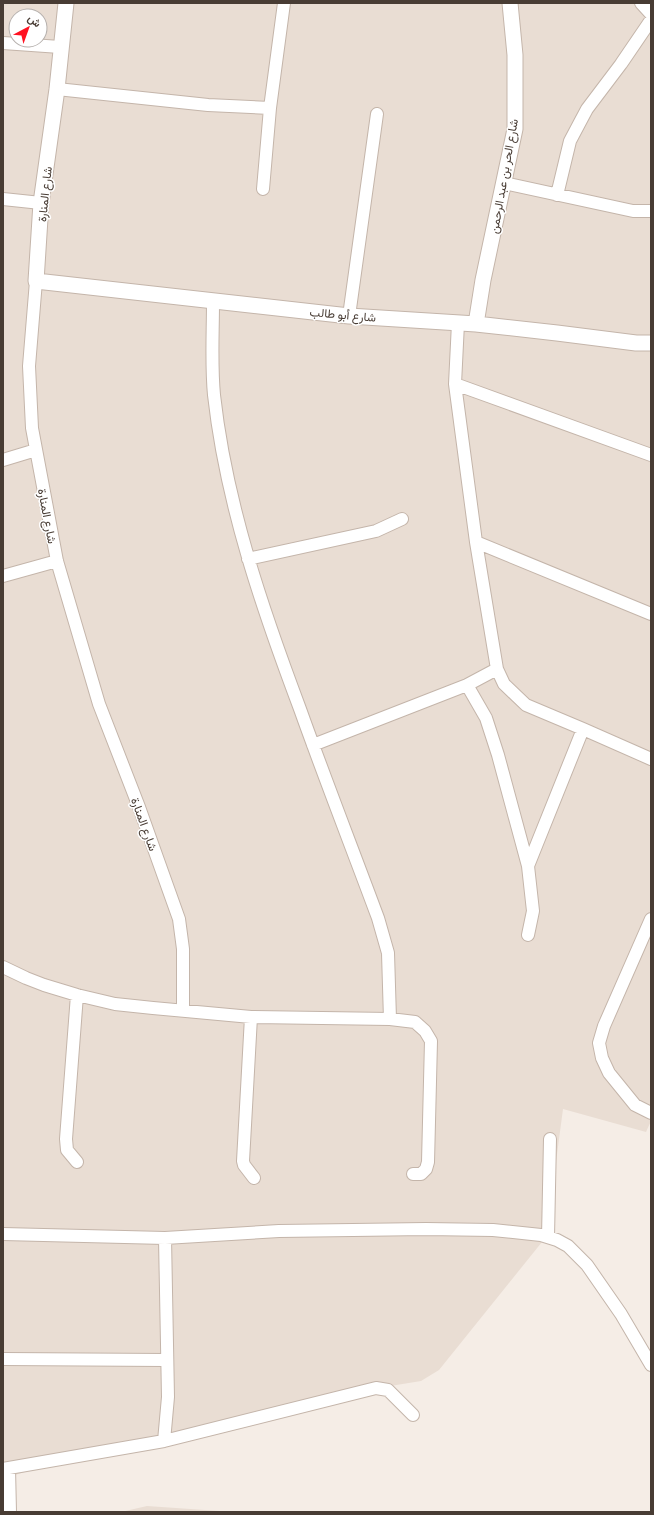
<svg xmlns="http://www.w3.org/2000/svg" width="654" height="1515" font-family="'Exo 2',Vazirmatn,sans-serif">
  <rect width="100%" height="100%" fill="#f5ede6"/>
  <path fill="#e9ddd3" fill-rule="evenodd" d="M3,3H651V1121L646,1132L563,1109L546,1237L439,1370L421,1381L378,1388L203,1433L92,1450L3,1479ZM16,16H40V40H16Z
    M147,1506L234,1512H121Z"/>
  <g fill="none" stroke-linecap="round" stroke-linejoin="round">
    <defs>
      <path id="minor" d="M641,3L651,14
        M3,43L60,47
        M57,89L208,105L270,108
        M504,183L633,211H651
        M263,189L270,108L284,3
        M557,195L570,141L579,124L587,109L621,64L651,20
        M3,199L41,203
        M36,281L29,366L32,428L57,561L99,704L139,807L179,919L183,949V1010
        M213,302C213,333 211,364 214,395C226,503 262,608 300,709C325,779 352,848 378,918L388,953L390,1019
        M349,316L377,114
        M458,323L455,384L476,542L497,669L504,684L526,705L583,729L651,759
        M455,384L651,455
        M3,460L36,450
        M476,542L651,614
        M248,559L376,531L402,519
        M3,576L57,561
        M467,685L486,718L498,755L528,866L533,911L528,935
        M313,745L467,685L497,669
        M528,866L583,729
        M651,919L604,1026L599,1043L602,1058L609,1073L635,1105L651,1113
        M3,967L26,978L44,985L77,995L115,1004L153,1008L251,1017L390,1019L415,1022L425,1031L431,1041L428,1162L426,1169L421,1174H413
        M251,1017L243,1161L244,1165L254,1178
        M77,1162L67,1150L66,1139L77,995
        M3,1234L165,1238L279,1231L426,1229L493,1230L541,1235L557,1240L568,1246L587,1265L621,1314L651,1365
        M548,1237L550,1139
        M3,1359L166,1360
        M164,1441L376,1388L388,1390L413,1415
        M9,1468L10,1512
        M3,1469L164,1441L168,1397L165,1238"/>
      <path id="tertiary" d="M66,3L57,89L41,203L36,281L349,316L476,324L557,333L636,343H651
        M476,324L483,280L515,129V55L510,3"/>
    </defs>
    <use href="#minor" stroke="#c4b5aa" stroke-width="14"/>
    <use href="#tertiary" stroke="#c4b5aa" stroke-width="17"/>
    <use href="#minor" stroke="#fff" stroke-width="12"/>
    <use href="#tertiary" stroke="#fff" stroke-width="15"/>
  </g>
  <g text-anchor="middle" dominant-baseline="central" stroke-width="3" stroke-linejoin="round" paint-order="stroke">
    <g font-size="12" fill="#483c34" stroke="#fff">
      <text transform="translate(503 176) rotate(-80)">شارع الحر بن عبد الرحمن</text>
      <text transform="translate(44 194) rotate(-84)">شارع المنارة</text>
      <text transform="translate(343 314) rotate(5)">شارع أبو طالب</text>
      <text transform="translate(48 516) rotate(79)">شارع المنارة</text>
      <text transform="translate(145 824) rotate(70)">شارع المنارة</text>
    </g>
  </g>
  <rect width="654" height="1515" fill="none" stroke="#483c34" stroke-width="8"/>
  <g transform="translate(28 28) rotate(41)"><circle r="19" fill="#ffffff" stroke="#b6b1ae"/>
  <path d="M0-3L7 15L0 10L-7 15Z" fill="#ff1221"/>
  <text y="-6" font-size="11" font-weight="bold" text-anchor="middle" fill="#483c34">ش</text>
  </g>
</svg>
